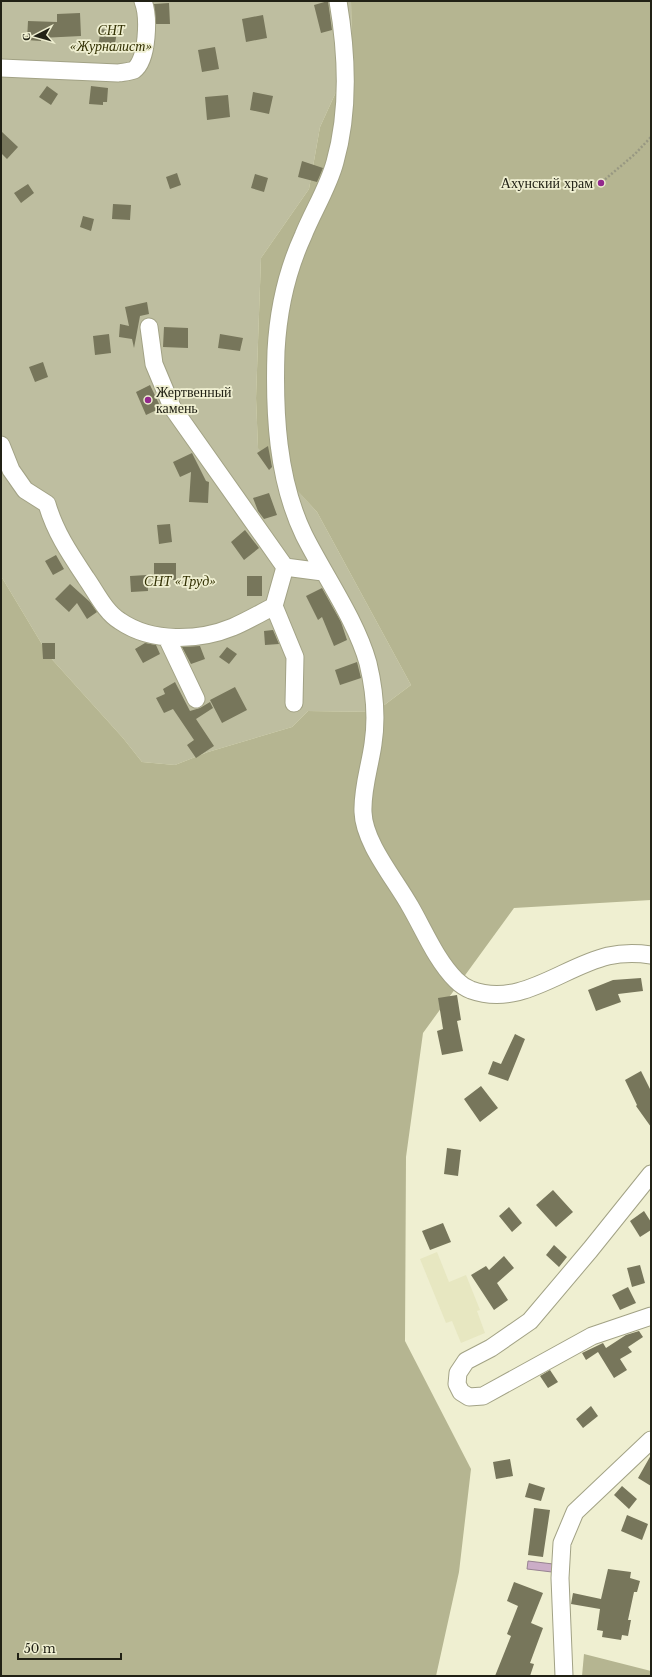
<svg xmlns="http://www.w3.org/2000/svg" width="652" height="1677" font-family="'Libre Baskerville',serif">
  <rect width="100%" height="100%" fill="#efefd1"/>
  <path fill="#e7e7c1" d="M437,1252L449,1282L466,1275L480,1310L477,1311L485,1333L461,1343L452,1321L446,1323L420,1259Z"/>
  <path fill="#bebea0" d="M1,1H351L352,57L320,127L309,189L261,258L256,398L258,447L317,512L411,685L375,712L308,711L292,727L208,752L175,765L142,762L123,738L49,656L1,576Z"/>
  <path fill="#b5b591" d="M351,1H651V900L514,908L423,1033L406,1157L405,1341L471,1469L459,1572L436,1676H1V576L49,656L123,738L142,762L175,765L208,752L292,727L308,711L375,712L411,685L317,512L258,448L256,398L261,258L309,189L320,127L352,57Z
    M584,1654L651,1671V1676H582Z"/>
  <path fill="#cbadc7" stroke="#988392" d="M528,1561L553,1564L552,1572L527,1569Z"/>
  <path fill="#77765b" d="M328,1L332,30L321,33L314,5Z
    M169,3L170,24H156L154,4Z
    M80,13L81,36L41,38V41L27,40L28,21L57,22V14Z
    M263,15L267,38L246,42L242,19Z
    M101,29L117,32L114,49L98,46Z
    M215,47L219,69L202,72L198,50Z
    M47,86L58,94L51,105L39,97Z
    M91,86L108,88L107,102H103V105L89,104Z
    M253,92L273,96L269,114L250,110Z
    M228,95L230,117L207,120L205,97Z
    M1,131L18,147L7,159L1,153Z
    M302,161L323,168L317,182L298,177Z
    M177,173L181,185L170,189L166,177Z
    M255,174L268,178L264,192L251,188Z
    M28,184L34,193L21,203L14,193Z
    M113,204L131,205L130,220L112,219Z
    M83,216L94,219L91,231L80,227Z
    M147,302L149,314L140,316L134,348L132,339L119,337L120,324L129,326L125,307Z
    M164,327L188,328V348L163,347Z
    M109,334L111,353L95,355L93,336Z
    M220,334L243,338L240,351L218,348Z
    M43,362L48,377L35,382L29,367Z
    M150,385L161,408L146,415L136,392Z
    M268,446L272,467L269,470L257,453Z
    M192,453L206,481L209,482L208,503L189,502L191,472L180,477L173,462Z
    M269,493L277,515L264,519L258,511L253,498Z
    M170,524L172,542L159,544L157,525Z
    M245,530L259,548L244,560L231,542Z
    M56,555L64,569L53,575L45,561Z
    M154,563H176V580H154Z
    M147,575L148,591L131,592L130,576Z
    M247,576H262V596H247Z
    M70,584L90,602L97,612L87,619L77,603L69,612L55,599Z
    M322,588L341,622L347,640L334,646L322,617L318,620L306,596Z
    M273,630L279,644L265,645L264,631Z
    M42,643H55V659H43Z
    M145,643L156,645L160,654L143,663L135,649Z
    M200,646L205,659L191,664L182,647Z
    M227,647L237,654L229,664L219,657Z
    M357,662L361,678L340,685L335,670Z
    M175,682L190,711L200,708L210,702L213,708L196,719L214,746L196,758L187,745L194,740L173,709L164,713L156,698L165,694L163,689Z
    M235,687L247,710L222,723L210,700Z
    M641,978L643,991L618,994L621,1002L596,1011L588,990L613,980Z
    M457,995L461,1020L457,1021L463,1051L442,1055L437,1031L443,1029L438,998Z
    M515,1034L525,1039L508,1081L488,1074L493,1061L501,1064Z
    M641,1071L651,1091V1127L636,1106L637,1105L625,1080Z
    M481,1086L498,1108L480,1122L464,1099Z
    M447,1148L461,1150L458,1176L444,1174Z
    M553,1190L573,1212L556,1227L536,1205Z
    M509,1207L522,1223L512,1232L499,1216Z
    M644,1211L651,1222V1230L640,1237L630,1221Z
    M443,1223L451,1242L430,1250L422,1231Z
    M554,1245L567,1257L559,1267L546,1255Z
    M504,1256L514,1268L497,1283L508,1300L494,1310L471,1275L486,1266L489,1270Z
    M640,1265L645,1283L632,1287L627,1268Z
    M628,1287L636,1303L620,1310L612,1295Z
    M639,1331L643,1337L628,1347L632,1352L620,1359L627,1370L614,1378L598,1352L586,1360L582,1353L603,1343L606,1348L626,1335Z
    M550,1370L558,1382L548,1388L540,1376Z
    M591,1406L598,1416L583,1428L576,1419Z
    M651,1455V1486L638,1478Z
    M510,1459L513,1476L496,1479L493,1462Z
    M529,1483L545,1488L541,1501L525,1497Z
    M622,1486L637,1499L629,1509L614,1495Z
    M534,1508L550,1510L543,1557L528,1555Z
    M627,1515L648,1524L642,1540L621,1531Z
    M608,1569L631,1572L630,1578L640,1581L637,1592H634L628,1620H631L628,1636L622,1635L621,1640L602,1637L603,1631L597,1630L600,1609L571,1604L573,1593L601,1599Z
    M514,1582L543,1593L531,1623L543,1628L530,1663L534,1664L530,1676H495L511,1636L507,1634L518,1606L507,1601Z"/>
  <g fill="none" stroke-linecap="round" stroke-linejoin="round">
    <defs>
      <path id="minor" d="M338,1C347,54 350,109 335,162C328,188 313,211 303,236C287,271 278,313 276,351C274,412 277,479 304,535C324,575 356,620 368,663C374,688 377,718 373,744C370,766 362,789 363,812C364,843 395,879 410,906C424,930 436,960 456,980C460,984 466,988 471,990C521,1008 562,967 608,956C622,953 637,953 651,955
        M1,68L118,73C123,72 129,72 134,70C148,60 149,16 143,1
        M149,327L154,364L172,407L285,567L274,606L295,657L294,703
        M1,445L11,470L25,490L47,504C55,532 70,554 86,578C96,592 105,612 120,621C152,643 199,641 233,627C247,621 261,613 274,606
        M285,567L323,572
        M167,638L196,699
        M651,1174L590,1250L530,1321L491,1348L466,1361L458,1373L457,1384L461,1392L469,1397L483,1396L592,1336L651,1316
        M564,1676L560,1578L562,1543L575,1512L651,1440"/>
    </defs>
    <use href="#minor" stroke="#a2a285" stroke-width="19"/>
    <path stroke="#989882" stroke-width="2.5" stroke-dasharray="2 2" stroke-linecap="butt" d="M602,182L635,154L651,137"/>
    <use href="#minor" stroke="#fff" stroke-width="17"/>
  </g>
  <g fill="#93298d" stroke="#efefd1" stroke-width="1.5">
    <circle cx="601" cy="183" r="4"/>
    <circle cx="148" cy="400" r="4"/>
  </g>
  <g text-anchor="middle" dominant-baseline="central" stroke-width="3.5" stroke-linejoin="round" paint-order="stroke">
    <g font-size="14" font-style="italic" fill="#323002" stroke="#efefd1">
      <text x="111" y="30">СНТ<tspan x="111" dy="16">«Журналист»</tspan></text>
      <text x="180" y="581">СНТ «Труд»</text>
    </g>
    <g font-size="14" fill="#212115" stroke="#efefd1" text-anchor="end">
      <text x="593" y="183">Ахунский храм</text>
      <text x="156" y="392" text-anchor="start">Жертвенный<tspan x="156" dy="16">камень</tspan></text>
    </g>
  </g>
  <rect width="652" height="1677" fill="none" stroke="#212115" stroke-width="4"/>
  <g transform="translate(36 36) rotate(264)" stroke="#efefd1" stroke-width="3" paint-order="stroke">
  <path d="M0-3L7 15L0 10L-7 15Z" fill="#212115"/>
  <text y="-6" font-size="11" font-weight="bold" text-anchor="middle" fill="#212115">С</text>
  </g>
  <path d="M18 1653v6h103v-6" fill="none" stroke="#212115" stroke-width="2"/>
  <text x="24" y="1653" font-size="12" fill="#212115" stroke="#efefd1" stroke-width="3" paint-order="stroke">50 m</text>
</svg>
